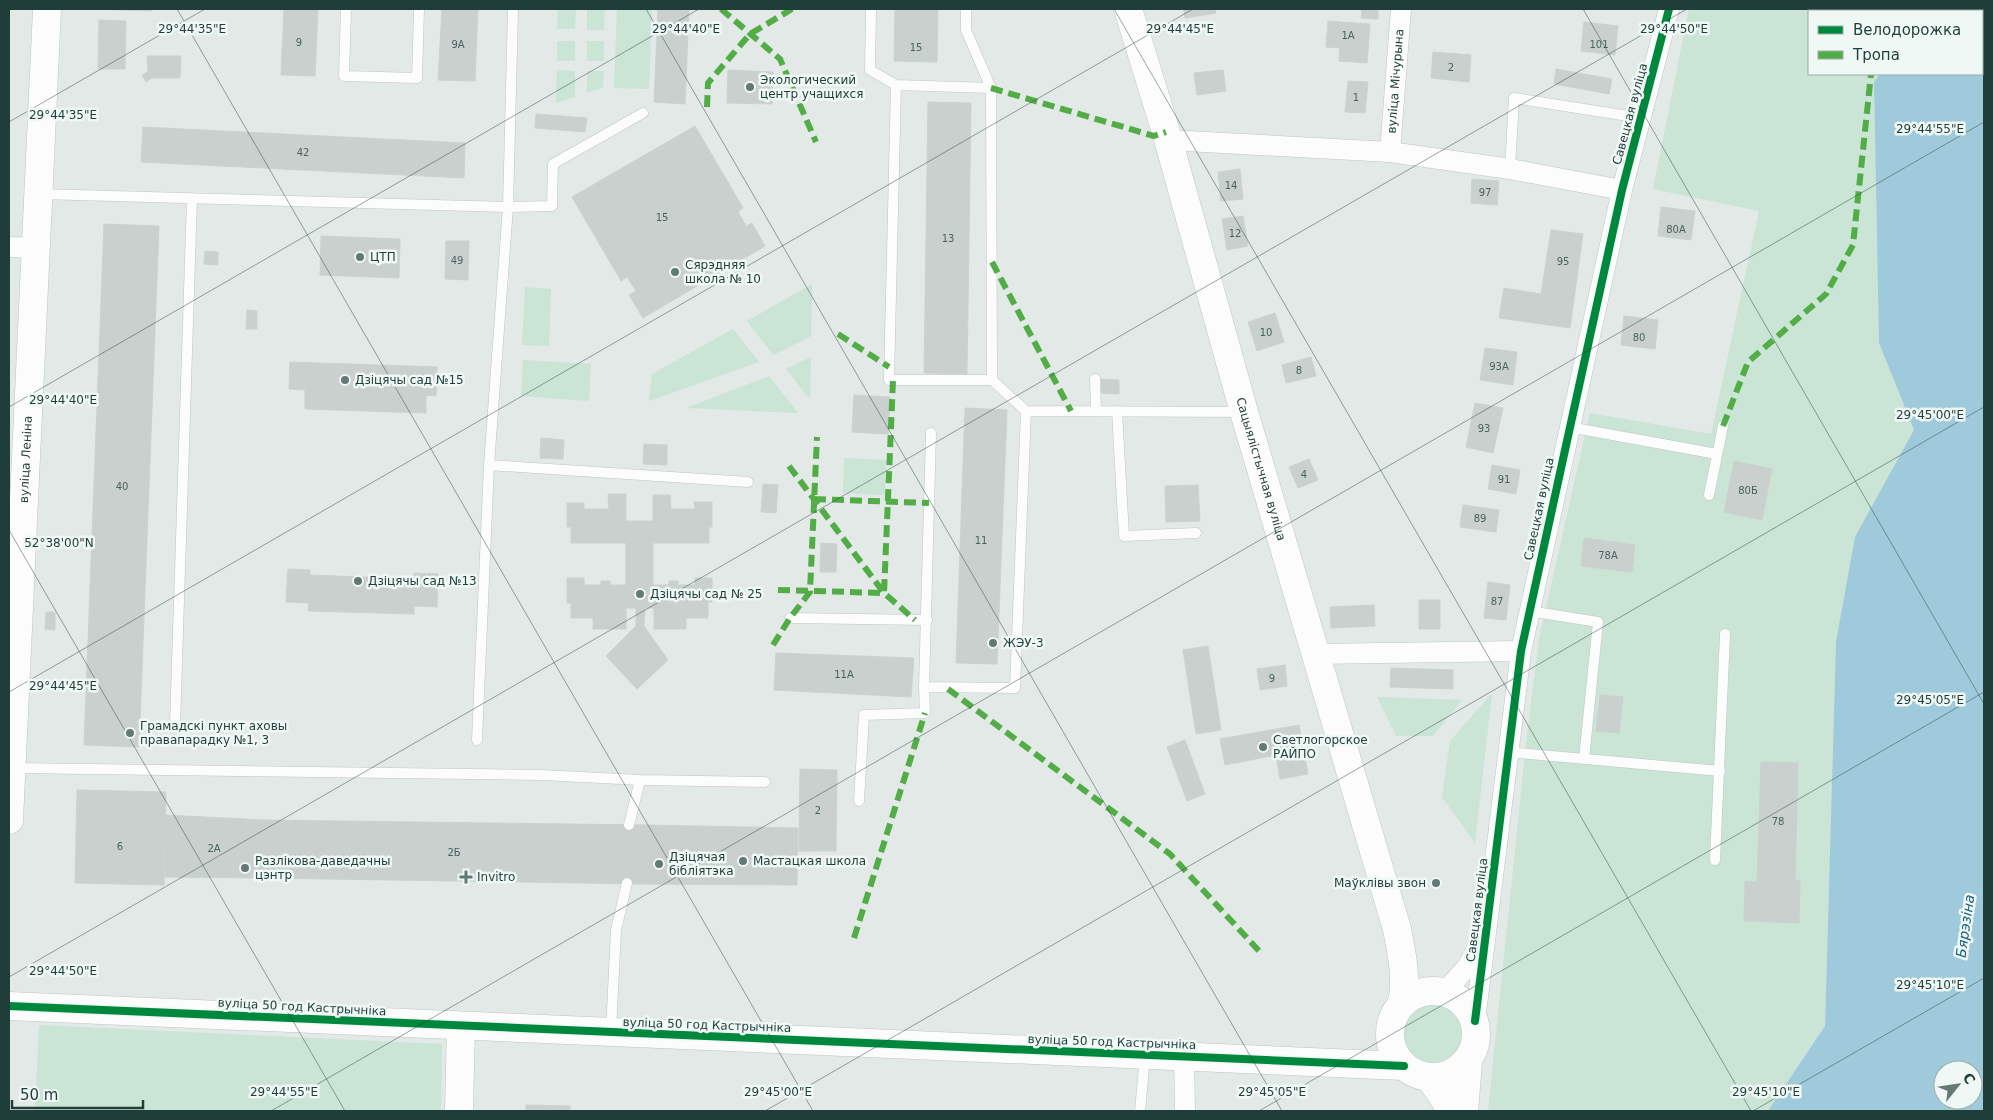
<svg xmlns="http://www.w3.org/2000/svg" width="1993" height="1120" font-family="'DejaVu Sans',sans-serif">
  <rect width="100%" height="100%" fill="#e2e9e7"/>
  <path fill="#cae4d5" d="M558,9H576L575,29H557Z
    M587,9H605L604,30H587Z
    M617,9H652L649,89L614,88Z
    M1689,9H1911L1910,11H1809V74H1880L1874,82L1879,343L1914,430L1836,642L1825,1026L1768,1111H1488L1527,734L1539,639L1590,413L1711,434L1759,211L1653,189Z
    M557,41H575V61H557Z
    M587,41H604V61H587Z
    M557,70L575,71V97L556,103Z
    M587,71H604L603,87L587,93Z
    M812,284L811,336L773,355L747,321Z
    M525,287L551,289L549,346L522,345Z
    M733,329L759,362L649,401L652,374Z
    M811,357L810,400L786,369Z
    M523,360L591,364L589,401L521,396Z
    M769,376L798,413L686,408Z
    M844,458L886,460L885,495L843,493Z
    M1492,693L1475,843L1442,797L1450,741Z
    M1377,697L1462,700L1433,736H1396Z
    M1399 1034a34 34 0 1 1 68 0a34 34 0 1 1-68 0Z
    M39,1025L442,1044L441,1111H35Z"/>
  <path fill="#9fcadb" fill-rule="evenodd" d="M1911,9H1984V1111H1768L1825,1026L1836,642L1855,537L1914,430L1879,343L1874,82L1880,74H1982V11H1910ZM1943,1070H1973V1100H1943Z"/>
  <path fill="#c9d0ce" stroke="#cbd2d0" d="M91,9H152V11Z
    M284,9H318L315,76L281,75Z
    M442,9H478L475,81L438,80Z
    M658,9H689L685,104L654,102Z
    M895,9H938L937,62L894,61Z
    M1184,9H1215L1216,13L1185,18Z
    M1362,9H1378V19L1361,18Z
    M99,20L126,21L125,69H98Z
    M1328,21L1370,24L1367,63L1339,61L1340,48L1326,47Z
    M1584,22L1618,26L1615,55L1581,51Z
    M1433,52L1471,55L1469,82L1431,78Z
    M147,56H181L180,78H152L146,82L142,75L148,72Z
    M1556,69L1612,79L1609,94L1554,84Z
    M728,70L773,72L772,104L727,103Z
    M1223,70L1226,91L1197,95L1194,73Z
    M1348,81L1368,82L1365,113L1345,112Z
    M928,102L971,103L967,374L924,373Z
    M536,114L587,118L585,132L535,128Z
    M695,126L743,208L738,212L746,226L752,223L765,246L643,318L629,295L636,291L627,277L621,281L572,197Z
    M143,127L465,143L464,178L141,162Z
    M1240,169L1243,199L1221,201L1218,172Z
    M1472,179L1499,181L1497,205L1471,203Z
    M1661,207L1695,211L1691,240L1658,236Z
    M1243,216L1248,246L1227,250L1222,219Z
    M104,224L159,226L139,747L84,745Z
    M1551,230L1583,234L1570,328L1499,318L1504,288L1541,294Z
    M321,236L400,239L399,278L320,275Z
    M446,241H469L468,280L445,279Z
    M205,251L218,252V265L204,264Z
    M247,310L257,311V329H246Z
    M1275,313L1284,342L1257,351L1248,322Z
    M1624,316L1658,320L1655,349L1621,345Z
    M1485,348L1517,352L1513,385L1480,380Z
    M1311,357L1316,376L1286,383L1282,365Z
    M290,362L437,367L436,396L426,395V413L305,409V390L289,389Z
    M1101,379L1119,380V394L1101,393Z
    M854,395L890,397L888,434L852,432Z
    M1475,403L1503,408L1493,453L1466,447Z
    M965,408L1007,410L997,664L956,663Z
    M541,438L564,440L563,459L540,458Z
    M644,444L667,445V465L643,464Z
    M1309,459L1318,480L1298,488L1289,467Z
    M1734,461L1772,469L1762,520L1724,512Z
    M1492,465L1520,470L1516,494L1488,489Z
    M763,484L778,485L776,513L761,512Z
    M1198,485L1200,521L1166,522L1165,486Z
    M608,494H626V521H653V495H670L671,509H695L694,502H712V527H709V543H653V585H669V581H678V585H695V578H712V602H708V618H686V629H654V608H645L644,626L668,660L637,689L606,656L636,626V608H626V629H593V618H571V603H567V578H584V585H601V581H610V585H626V543H571V527H567V503H584V509H609Z
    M1463,505L1499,510L1496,532L1460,527Z
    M1584,538L1635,545L1632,572L1581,566Z
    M821,543L837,544L836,572H820Z
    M288,569L310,570V575L414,579V573L438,574L437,607L414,606V614L308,611L309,603L286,602Z
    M1488,582L1510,585L1506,620L1484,618Z
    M1419,600H1440V629H1419Z
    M1374,605L1375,626L1331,628L1330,607Z
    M46,612H55V630L45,629Z
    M1208,646L1221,730L1196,734L1183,650Z
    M776,653L914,658L911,697L774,690Z
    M1285,665L1287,686L1260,690L1257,669Z
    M1391,668L1453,670V689L1390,687Z
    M1600,695L1623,697L1619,733L1596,731Z
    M1299,725L1308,774L1280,779L1276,755L1225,765L1220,739Z
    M1185,740L1205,794L1187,801L1167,747Z
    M1761,762L1798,763L1795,880H1800L1799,923L1744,921L1745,881L1757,882Z
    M800,769L837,770L836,851H799Z
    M77,790L166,792L164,885L75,883Z
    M166,815L264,820L263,878L165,877Z
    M264,820L645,825L644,884L263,878Z
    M645,825L798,828L797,885L644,884Z
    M526,1105L570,1106V1111H526Z"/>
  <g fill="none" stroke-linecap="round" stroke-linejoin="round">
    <defs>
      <path id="lane" d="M346,9L344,76L417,78L419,9
        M513,9L508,207L552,206L553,164L643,113
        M871,9L870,70L896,85L991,88L992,380L1026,411L1243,412
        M966,9V30L991,88
        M896,85L889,380H992
        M1510,169L1514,98L1641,118
        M40,194L508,207L489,465L477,740
        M1095,379L1096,411
        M1117,411L1124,536L1196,533
        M1569,427L1717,454
        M931,433L924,687L1015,688L1026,411
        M489,465L748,482
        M1709,495L1723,426
        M1529,611L1598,622L1584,759
        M790,618L927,620
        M175,725L192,198
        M1507,752L1720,771
        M13,768L542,775L640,780L765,782
        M859,801L864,715L925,713L924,687
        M629,825L640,780
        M1715,860L1725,634
        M611,1031L616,930L627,883
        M1140,1111L1145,1056"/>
      <g id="street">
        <path d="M1168,140L1390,152L1510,169L1622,190"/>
        <path id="s1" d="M1390,152L1401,9"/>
        <path d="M9,247L37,248"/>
        <path d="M1315,654L1521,651"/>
        <path d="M1444,993L1468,966L1480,943"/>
        <path d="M1475,1021L1521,651L1622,190L1669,9"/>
        <path d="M1184,1057L1185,1111"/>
      </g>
      <g id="secondary">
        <path id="s2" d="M1128,9L1166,132L1244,412L1397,929C1402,954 1407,978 1402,1003"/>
        <path id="s3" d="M9,820L47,9"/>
        <circle cx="1433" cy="1034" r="43"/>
        <path d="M9,1006L1404,1066"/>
        <path d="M1430,1078L1445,1100L1450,1111"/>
        <path d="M459,1111L461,1026"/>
        <path d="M1464,1111L1468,1062"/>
      </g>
    </defs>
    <use href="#lane" stroke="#bfc6c4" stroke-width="11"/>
    <use href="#street" stroke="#bfc6c4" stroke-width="21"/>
    <use href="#secondary" stroke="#bec6c4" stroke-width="29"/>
    <use href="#lane" stroke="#fbfcfb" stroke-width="10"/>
    <use href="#street" stroke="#fbfcfb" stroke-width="20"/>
    <use href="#secondary" stroke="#fbfcfb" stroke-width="28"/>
    <path stroke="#52ad46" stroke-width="6" stroke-dasharray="12 6" stroke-linecap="butt" d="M721,9L780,59L816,142
      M1899,11V9
      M991,88L1154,136L1166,132
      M707,107L708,83L750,34L792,9
      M992,262L1071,411
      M838,334L889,367
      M1723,426L1748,362L1826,294L1853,245L1871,74
      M789,466L884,593L915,620
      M814,499L929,503
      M778,590L884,593L893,380
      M773,645L790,618L810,592L817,437
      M948,689L1170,854L1259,951
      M854,938L925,713"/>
    <defs>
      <path id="cycleway" d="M9,1006L1404,1066
        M1475,1021L1521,651L1622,190L1669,9"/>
    </defs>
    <use href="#cycleway" stroke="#f0f8f5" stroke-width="11"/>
    <use href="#cycleway" stroke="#00873e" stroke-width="8"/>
  </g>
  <path fill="none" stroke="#1f3d39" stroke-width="1" stroke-opacity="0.45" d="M177,9L813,1111M646,9L1282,1111M1114,9L1751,1111M1583,9L1984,704M9,122L205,9M9,407L699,9M9,530L345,1111M9,692L1193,9M9,977L1687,9M271,1111L1984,122M765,1111L1984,407M1259,1111L1984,692M1753,1111L1984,978"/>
  <g fill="#637976" stroke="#f0f8f5" stroke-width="2">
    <circle cx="750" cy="87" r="5"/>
    <circle cx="360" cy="257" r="5"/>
    <circle cx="675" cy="272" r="5"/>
    <circle cx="345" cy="380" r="5"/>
    <circle cx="358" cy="581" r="5"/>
    <circle cx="640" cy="594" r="5"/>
    <circle cx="993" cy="643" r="5"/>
    <circle cx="130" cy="733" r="5"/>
    <circle cx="1263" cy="747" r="5"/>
    <circle cx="743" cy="861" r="5"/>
    <circle cx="659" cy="864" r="5"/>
    <circle cx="245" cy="868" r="5"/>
    <path d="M463.5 869.5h5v5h5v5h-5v5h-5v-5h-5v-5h5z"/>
    <circle cx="1436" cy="883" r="5"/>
  </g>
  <g text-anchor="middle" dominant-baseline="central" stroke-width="5" stroke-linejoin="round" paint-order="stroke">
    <g font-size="10" fill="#4a625f">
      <text x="1348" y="35">1А</text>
      <text x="299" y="42">9</text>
      <text x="458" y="44">9А</text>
      <text x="1599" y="44">101</text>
      <text x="916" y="47">15</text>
      <text x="1451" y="67">2</text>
      <text x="1356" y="97">1</text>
      <text x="303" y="152">42</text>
      <text x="1231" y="185">14</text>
      <text x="1485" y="192">97</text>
      <text x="662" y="217">15</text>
      <text x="1676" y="229">80А</text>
      <text x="1235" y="233">12</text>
      <text x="948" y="238">13</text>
      <text x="457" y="260">49</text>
      <text x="1563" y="261">95</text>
      <text x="1266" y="332">10</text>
      <text x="1639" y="337">80</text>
      <text x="1499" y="366">93А</text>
      <text x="1299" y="370">8</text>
      <text x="1484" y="428">93</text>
      <text x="1304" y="474">4</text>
      <text x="1504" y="479">91</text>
      <text x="122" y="486">40</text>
      <text x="1748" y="490">80Б</text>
      <text x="1480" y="518">89</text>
      <text x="981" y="540">11</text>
      <text x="1608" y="555">78А</text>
      <text x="1497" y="601">87</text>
      <text x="844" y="674">11А</text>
      <text x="1272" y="678">9</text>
      <text x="818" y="810">2</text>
      <text x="1778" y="821">78</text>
      <text x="120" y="846">6</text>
      <text x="214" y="848">2А</text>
      <text x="454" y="852">2Б</text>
    </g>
    <g font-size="12" fill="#1f3d39" stroke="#f0f8f5" text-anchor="start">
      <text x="760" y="80">Экологический<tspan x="760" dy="14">центр учащихся</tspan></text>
      <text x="370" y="257">ЦТП</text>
      <text x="685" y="265">Сярэдняя<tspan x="685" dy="14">школа № 10</tspan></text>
      <text x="355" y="380">Дзіцячы сад №15</text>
      <text x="368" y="581">Дзіцячы сад №13</text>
      <text x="650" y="594">Дзіцячы сад № 25</text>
      <text x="1003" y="643">ЖЭУ-3</text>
      <text x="140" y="726">Грамадскі пункт аховы<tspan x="140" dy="14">правапарадку №1, 3</tspan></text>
      <text x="1273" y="740">Светлогорское<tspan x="1273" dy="14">РАЙПО</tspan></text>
      <text x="669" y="857">Дзіцячая<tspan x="669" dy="14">бібліятэка</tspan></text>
      <text x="255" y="861">Разлікова-даведачны<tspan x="255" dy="14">цэнтр</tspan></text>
      <text x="753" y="861">Мастацкая школа</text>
      <text x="477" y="877">Invitro</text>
      <text x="1426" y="883" text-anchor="end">Маўклівы звон</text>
    </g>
    <g font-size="12" fill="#1f3d39" stroke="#f0f8f5">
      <text stroke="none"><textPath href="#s1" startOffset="71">вуліца Мічурына</textPath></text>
      <text transform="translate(1630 114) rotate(-75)">Савецкая вуліца</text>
      <text stroke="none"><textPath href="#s3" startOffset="361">вуліца Леніна</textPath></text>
      <text stroke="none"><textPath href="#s2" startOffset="479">Сацыялістычная вуліца</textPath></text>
      <text transform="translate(1539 509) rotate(-78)">Савецкая вуліца</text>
      <text transform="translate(1477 910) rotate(-83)">Савецкая вуліца</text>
      <text transform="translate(302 1007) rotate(3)">вуліца 50 год Кастрычніка</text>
      <text transform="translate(707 1025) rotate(2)">вуліца 50 год Кастрычніка</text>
      <text transform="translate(1112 1042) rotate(2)">вуліца 50 год Кастрычніка</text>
    </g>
    <g font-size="14" font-style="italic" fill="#155e7d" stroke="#f0f8f5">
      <text transform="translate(1965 926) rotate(-82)">Бярэзіна</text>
    </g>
  </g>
  <g font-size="12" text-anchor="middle" fill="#1f3d39" stroke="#f0f8f5" stroke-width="5" stroke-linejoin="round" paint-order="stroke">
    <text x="192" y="33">29°44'35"E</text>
    <text x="686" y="33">29°44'40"E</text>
    <text x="1180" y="33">29°44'45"E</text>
    <text x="1674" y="33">29°44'50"E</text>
    <text x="63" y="119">29°44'35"E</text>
    <text x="1930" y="133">29°44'55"E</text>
    <text x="63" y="404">29°44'40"E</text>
    <text x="1930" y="419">29°45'00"E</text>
    <text x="59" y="547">52°38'00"N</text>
    <text x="63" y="690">29°44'45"E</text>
    <text x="1930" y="704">29°45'05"E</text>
    <text x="63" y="975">29°44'50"E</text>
    <text x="1930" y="989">29°45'10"E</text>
    <text x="284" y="1096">29°44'55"E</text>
    <text x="778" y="1096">29°45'00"E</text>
    <text x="1272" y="1096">29°45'05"E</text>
    <text x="1766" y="1096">29°45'10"E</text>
  </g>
  <rect width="1993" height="1120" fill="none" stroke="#1f3d39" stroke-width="20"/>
  <rect x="1808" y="10" width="175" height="65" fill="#f0f8f5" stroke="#9cadaa"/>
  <rect x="1818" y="26" width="25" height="8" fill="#00873e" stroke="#9cadaa"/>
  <text x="1853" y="35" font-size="15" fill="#1f3d39">Велодорожка</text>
  <rect x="1818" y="51" width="25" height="8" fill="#52ad46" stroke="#9cadaa"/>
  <text x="1853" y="60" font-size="15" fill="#1f3d39">Тропа</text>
  <g transform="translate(1958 1085) rotate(60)"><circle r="24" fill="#f0f8f5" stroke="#9cadaa"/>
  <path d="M0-4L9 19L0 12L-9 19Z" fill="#637976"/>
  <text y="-8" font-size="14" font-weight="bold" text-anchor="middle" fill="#1f3d39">С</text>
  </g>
  <path d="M12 1100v8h131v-8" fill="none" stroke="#1f3d39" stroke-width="2.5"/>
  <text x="20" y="1100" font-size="15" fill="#1f3d39" stroke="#f0f8f5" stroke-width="4" paint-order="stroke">50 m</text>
</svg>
